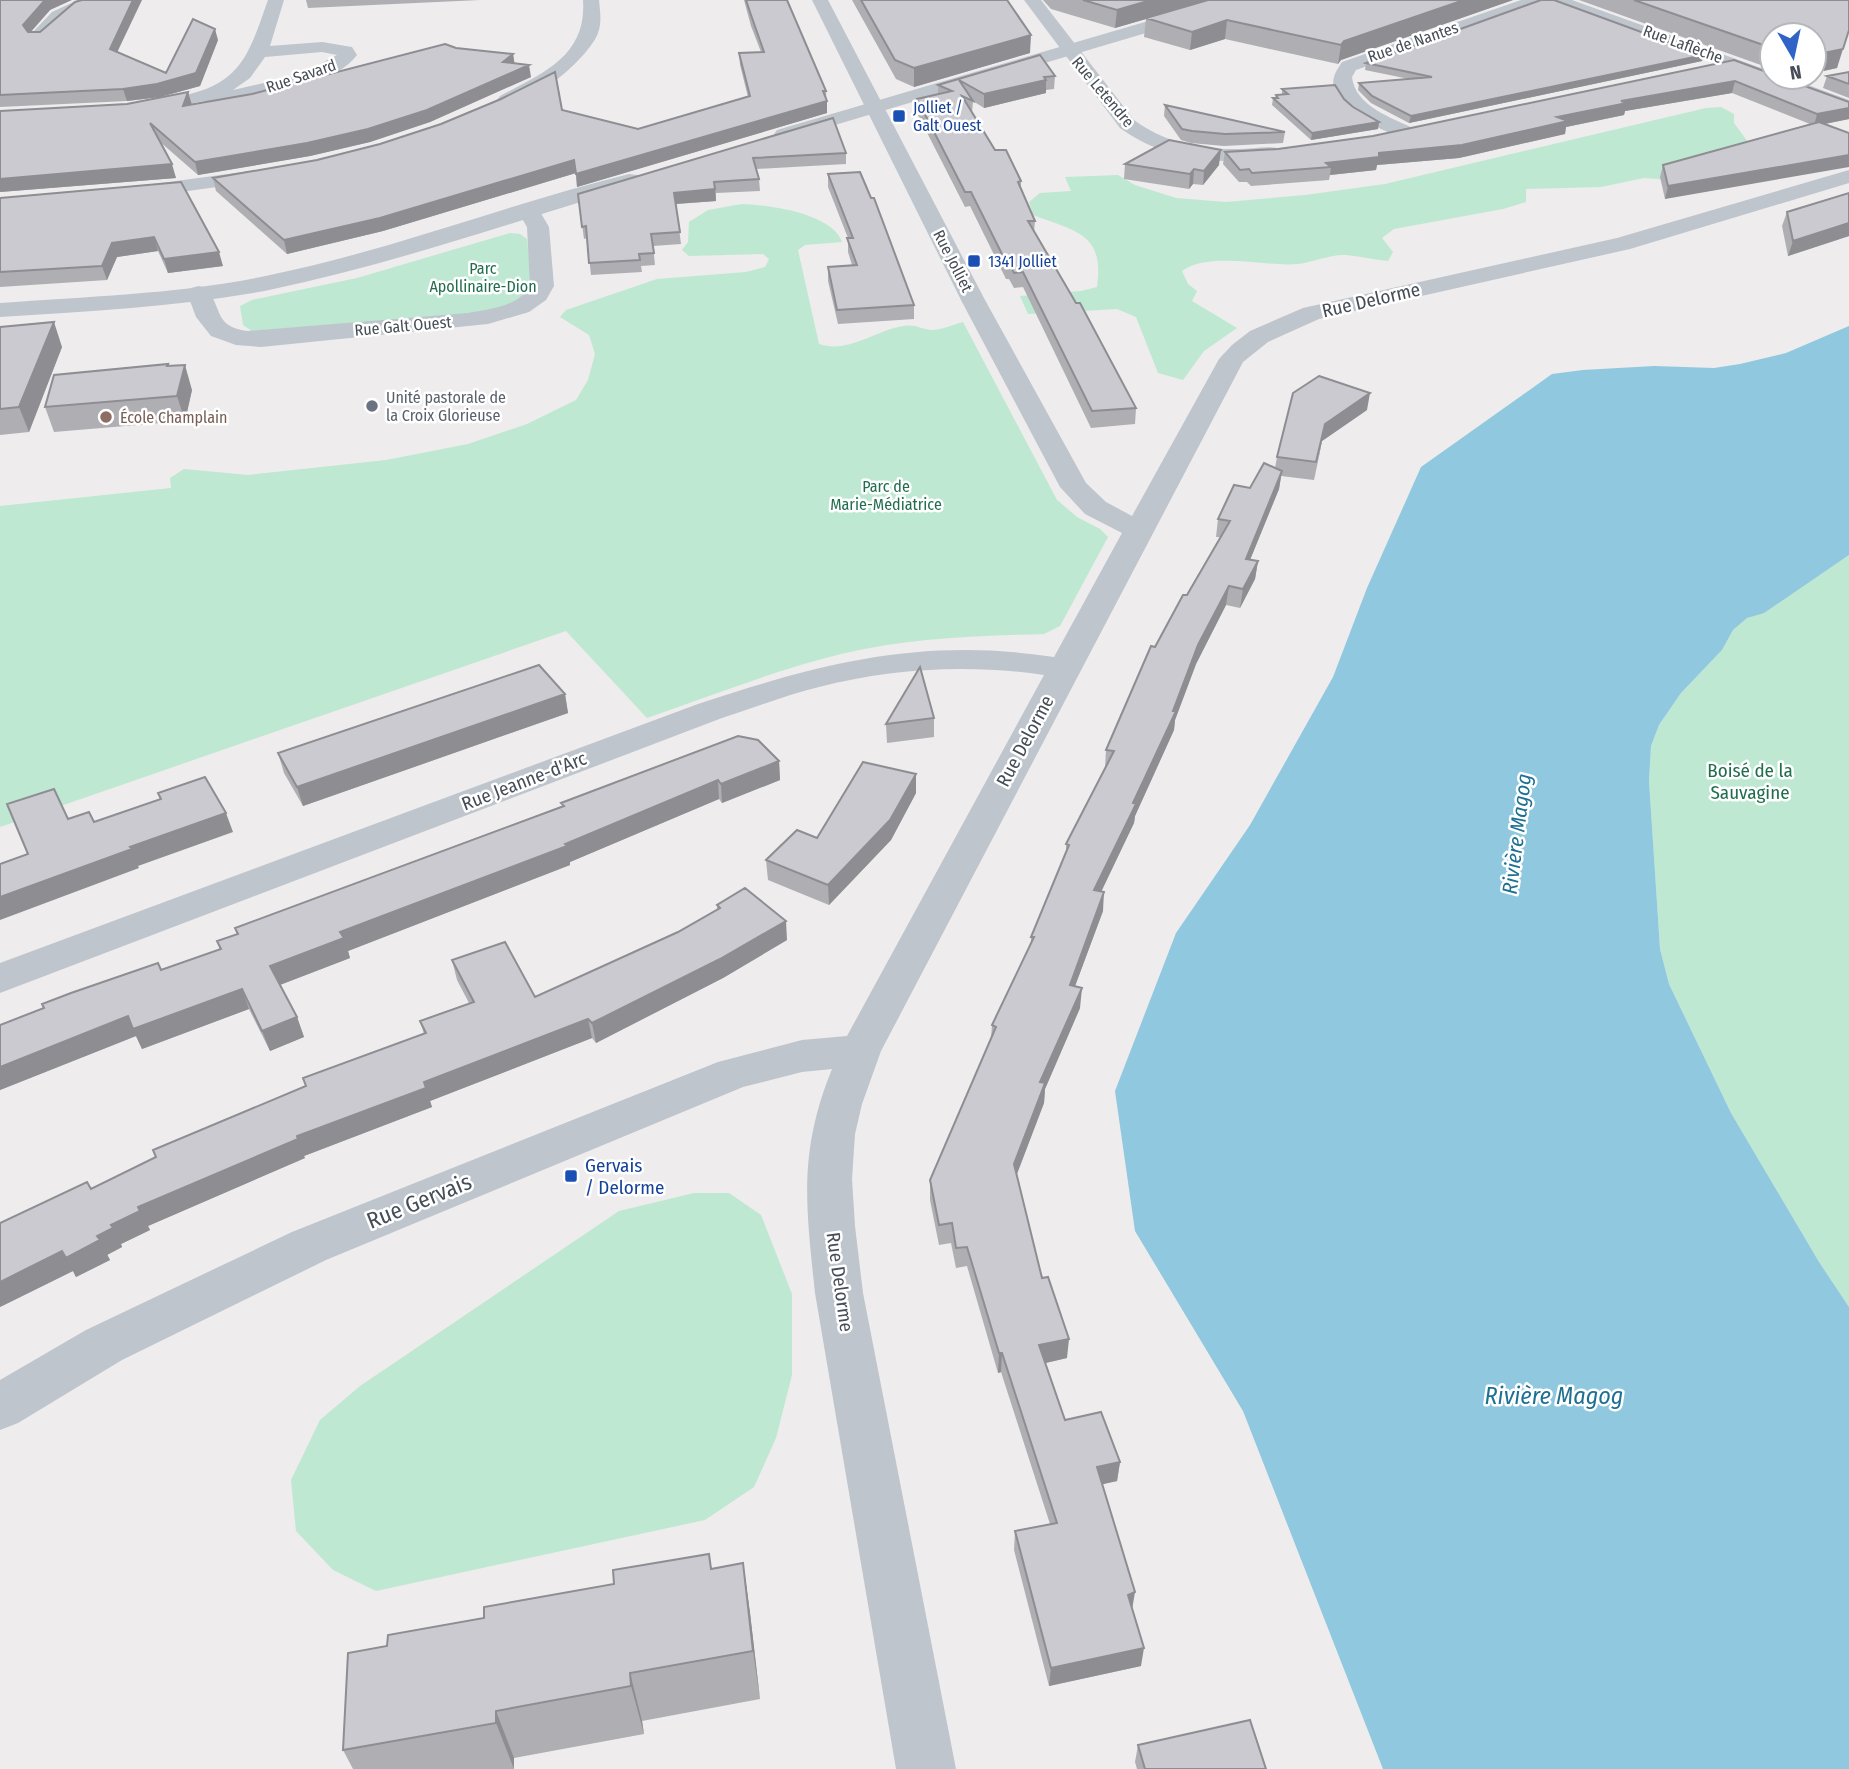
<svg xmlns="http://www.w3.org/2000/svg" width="1849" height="1769" font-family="'Fira Sans Condensed',sans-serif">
  <rect width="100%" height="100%" fill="#eeecec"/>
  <path fill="#bee8d2" d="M1721,107L1734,114V123L1748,142L1671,180L1644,178L1601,187L1526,189V202L1503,209L1394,229L1382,238L1393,252L1388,261C1374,260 1360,256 1346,255C1330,254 1314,262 1298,264C1265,267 1209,251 1182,271L1188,284L1197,291L1192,301L1237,328L1204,351L1183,380L1158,373L1136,317L1117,309L1028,314L1020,296L1081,291L1097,287C1105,233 1075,231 1033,215L1029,202L1040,193L1071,191L1065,177L1118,175L1135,185L1176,198L1226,202L1305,195L1385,184L1706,108Z
    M742,204C768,205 832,213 842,242L805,245L798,250L819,344C849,354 875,330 904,326C915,324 921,329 931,330C940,331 954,324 963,322L1057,500L1077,517L1100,529L1108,537L1060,626L1044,634C976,636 908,638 841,654C775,670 711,696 647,718L566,631L0,827V506L171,488L170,478L184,469L248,475L386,460L468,444L527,424L576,400L588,380L595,354L589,335L560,317L566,310L657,279L746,272L765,267L769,259L763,254L689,256L682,250L688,242L689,222L708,210Z
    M510,233L520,234L527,239L532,286L524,298L494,312L252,331L243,325L240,306L252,300L357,278Z
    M1849,555V1307L1819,1262L1731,1113L1669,984L1660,949L1649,781L1651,746L1659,725L1681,693L1722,650L1733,630L1747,618L1764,612Z
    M694,1193H729L761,1215L792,1294V1375L776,1438L754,1487L705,1520L376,1591L333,1570L296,1531L291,1480L320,1420L360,1386L619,1211Z"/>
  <path fill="#90c8df" d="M1849,326V555L1764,613L1747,618L1733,630L1722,650L1681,693L1659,725L1651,746L1649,781L1660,949L1669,984L1731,1113L1819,1262L1849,1307V1769H1383L1243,1411L1135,1231L1115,1091L1176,933L1250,825L1333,677L1367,588L1421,467L1552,374L1583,370L1654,366L1714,368L1740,364L1786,353Z"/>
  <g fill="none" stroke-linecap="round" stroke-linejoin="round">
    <path fill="#bec5cc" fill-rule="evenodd" d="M78,0H136C125,12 98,4 83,9C67,14 55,28 44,41H32L29,37L32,33L52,12Z
      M268,0H284L270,46L322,42L352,47L357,55C335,85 263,99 227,102C220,103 212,101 206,101C182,103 156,117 131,111L128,107L131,103C149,99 167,98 185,95C243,83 250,50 268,0ZM322,52L337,55L299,75L233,90L250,78L265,57Z
      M583,0H599C600,11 602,22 598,33C589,58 527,111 500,104L497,100L500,96C543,73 587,56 583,0Z
      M812,0H828L985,300L1086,483L1106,502L1132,516L1219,359L1232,345L1250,331L1303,308L1617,238L1849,170V183L1630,249L1319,319L1268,342L1243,362L881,1051L862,1104L855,1134L852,1179L855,1226L863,1293L956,1769H896L815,1293C806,1206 798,1153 832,1069L802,1072L743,1087L326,1260L122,1360L18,1423L0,1430V1380L86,1330L292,1232L718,1062L802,1040L847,1036L1044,675C969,664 892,668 819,687C786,695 754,708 722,718L0,993V963L698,704C822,663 922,637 1054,657L1122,533L1085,514L1060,487L961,300Z
      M1024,0H1041L1134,120C1166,143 1199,150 1238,149C1253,149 1268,145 1282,149L1285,153L1282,157L1275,159C1219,164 1167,162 1120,128Z
      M1521,0H1545L1543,4L1356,70L1352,77C1355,106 1392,118 1415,129L1418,133L1415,137C1394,142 1340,109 1334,87C1331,78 1337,70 1342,62Z
      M1547,0H1572L1772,72V77H1786L1849,100V113L1614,25L1549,4Z
      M266,169L273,171L277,175L273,179L131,199L123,198L120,193L123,188L131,187Z
      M528,203L536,205L549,227L554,286L546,300L529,312L488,324L261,347L236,345L211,336L196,317L187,293L191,288L199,286L207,288C222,309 215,327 247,331L468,313C489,309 518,307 530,286L527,227L517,210L520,205Z"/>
    <path fill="#bec5cc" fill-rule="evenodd" d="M1220,0H1246L1244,4L791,138H777L774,134L777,130Z
      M629,174L637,175L640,180L637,185C515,221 394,264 269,290C181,307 89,311 0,317V303C90,296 182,294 270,275C392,250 508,204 629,174Z"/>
  </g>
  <path fill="#aeaeb3" d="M0,0L50,10L31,32L117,52L166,73L218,40L200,86L160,97L127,101L0,107Z
    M306,0H480L308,8Z
    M744,0H787L826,91L827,113L577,187L576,173L383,231L287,254L216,191L213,178L317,160L562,110L638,129L748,97L740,65L739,53L761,52L751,26Z
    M852,0H1007L1030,53L914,87L896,79Z
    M1043,0H1513L1341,60L1338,64L1225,39L1190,50L1144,37L1146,19L1115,28L1051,9Z
    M1579,0H1849L1837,68L1814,73V35H1772V69Z
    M456,48L513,54L514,63L531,77L430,122L370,142L310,156L198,175L159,141L176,178L0,192L192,104L252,94Z
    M1040,55L1055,76L1054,89L1046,90V93L984,108L973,101L972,113L995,150L1021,181V188L1035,221L1034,232L1136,408L1135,424L1091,428L1023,287L1014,288L1009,279H1006L970,206L965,207L917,113V99L938,95V85Z
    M1704,55L1702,61L1409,123L1371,103L1358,90L1359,83L1409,79L1365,70L1366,63Z
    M1734,60L1849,102V119L1825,124L1665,199L1660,177L1663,165L1810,124L1732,93L1625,111L1624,115L1566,127L1565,134L1459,158L1377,165L1376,170L1330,175L1329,180L1251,186L1247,182H1239L1223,164L1225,152L1278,149L1373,136Z
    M1849,72V98L1823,88L1827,76Z
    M1282,89L1344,99L1353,107L1379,122L1378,129L1311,140L1272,105L1273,98H1275L1276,95H1282Z
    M1165,105L1285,132L1283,143L1224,146L1191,143L1181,140L1164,116Z
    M833,118L846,153V164L756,169L759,179L760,191L716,193V201L676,204L681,244L653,246L655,265L641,266L642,272L591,275L587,238L584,239L578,194Z
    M1125,164L1219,165L1203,185L1193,184L1189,189L1124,179Z
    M828,174L914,305V319L838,324L828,281V267L852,265L848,252V238L828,187Z
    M181,182L223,266L168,273L158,251L117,257L107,280L0,287V198Z
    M1849,193V236L1788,256L1782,226L1787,212Z
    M0,327L62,347L29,432L0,435Z
    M168,364L169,366L192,390L185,421L54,432L45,407Z
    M1367,410L1322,441L1314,480L1281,476L1279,489L1250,560L1258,561L1255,579L1240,608L1226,605L1196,664L1175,720L1174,730L1135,816L1134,823L1101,891L1103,911L1075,986L1080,1008L1045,1089L1044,1103L1017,1174L1042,1278L1067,1358L1045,1363L1065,1420L1120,1462L1117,1481L1102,1484L1132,1610L1141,1666L1049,1686L1014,1550L1015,1531L1050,1524L1001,1372L998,1373L967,1266L956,1268L951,1243L939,1245L930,1200V1180L991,1038L992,1025L1031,944V937L1066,854V844L1105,769L1106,750L1155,647L1221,537H1216L1218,519L1250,488L1275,468L1277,457Z
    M565,694L568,713L303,806L284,773L278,753Z
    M934,718V737L887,743L886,724Z
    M779,761L780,780L722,803L719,799L570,862V865L348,951L350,958L280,985L297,1017L304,1037L270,1051L249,1009L142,1049L136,1036L0,1090V1025L220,949L217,941L237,934L235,928L562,806L561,803Z
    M916,774V793L891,840L829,905L768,880L766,860L817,838Z
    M717,905L787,940L723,978L596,1043L592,1038L430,1101L432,1107L304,1156L305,1158L148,1226L150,1230L121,1244L122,1247L107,1255L110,1260L76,1277L73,1271L0,1307V1223L91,1189L306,1086L424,1034L420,1021L469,1003L457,980L452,960L535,997L678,932L717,910Z
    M743,1563L750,1613L760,1699L642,1721L644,1734L514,1758V1769H353L343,1750L387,1646L712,1569Z
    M1138,1745L1266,1769H1137L1135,1762Z"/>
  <path fill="#8d8d92" d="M45,0H72L50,10L26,37L23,25Z
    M133,0H142L113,61L110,49Z
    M1151,0H1211L1115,28L1117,10Z
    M1464,0H1513L1341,60L1338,64L1341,45L1344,41Z
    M1227,20L1225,39L1190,50L1192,32Z
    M215,29L218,40L200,86L160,97L127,101L123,89L157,84Z
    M1031,35L1030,53L914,87V68Z
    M1843,49L1837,68L1814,73V55Z
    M513,54L515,66L503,62Z
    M1704,55L1702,61L1409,123L1411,116Z
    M529,65L531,77L430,122L370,142L310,156L198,175L195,162Z
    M1046,80V93L984,108V94Z
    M1735,81L1732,93L1625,111L1624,115L1566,127L1565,134L1459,158L1377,165L1376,170L1330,175L1331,167L1326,163L1379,153L1621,101Z
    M188,92L192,105L183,106Z
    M827,101V113L577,187L576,174Z
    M1849,108V119L1814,126L1817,114Z
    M1379,122L1378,129L1311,140L1312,133Z
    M1221,150L1219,165L1203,185L1204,171Z
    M1849,155V167L1665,199L1668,186Z
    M574,160L576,173L383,231L287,254L284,240Z
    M172,164L176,178L0,192V179Z
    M1194,169L1193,184L1189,189L1190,174Z
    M715,189L716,201L675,204L674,193Z
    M1849,223V236L1788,256L1793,241Z
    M154,237L158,251L117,257L107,280L102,266L112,243Z
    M219,252L223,266L168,273L164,259Z
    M54,322L62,347L29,432L19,407Z
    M185,365L192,390L185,421L177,396Z
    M1370,393L1367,410L1322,441L1314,480L1325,424Z
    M1282,471L1279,489L1243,577L1246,559Z
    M1258,561L1255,579L1240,608L1243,589Z
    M1229,586L1226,605L1196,664L1175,720L1174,730L1135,816L1134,823L1093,909L1094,890L1173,711L1198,645Z
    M565,694L568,713L303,806L297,787Z
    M779,761L780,780L722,803L721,784Z
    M916,774V793L891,840L829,905L828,885Z
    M718,780L719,799L570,862V865L348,951L350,958L277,986L270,966L340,932L565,844Z
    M226,813L233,832L138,866L139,868L0,920V897L130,847Z
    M1104,892L1103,911L1068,1005L1070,985Z
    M786,921L787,940L723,978L596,1043L592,1023Z
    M1082,988L1080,1008L1045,1089L1044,1103L1013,1184L1014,1164L1040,1082Z
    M242,989L249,1009L142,1049L136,1036L0,1090V1067L128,1016Z
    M297,1017L304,1037L270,1051L262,1031Z
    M588,1019L592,1038L430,1101L432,1107L304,1156L305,1158L148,1226L150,1230L121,1244L122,1247L107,1255L97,1236L111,1225L138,1207L297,1136L424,1082Z
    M100,1240L110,1260L76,1277L73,1271L0,1307V1282L62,1251Z
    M1069,1339L1067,1358L1037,1365L1039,1345Z
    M999,1353H1002L1001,1372L998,1373Z
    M1120,1462L1117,1481L1095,1486L1097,1467Z
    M743,1563L750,1613L760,1699L753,1651Z
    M1135,1592L1132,1610L1128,1595Z
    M1144,1648L1141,1666L1049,1686L1051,1668Z
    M630,1673L642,1721L644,1734L631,1686Z
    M496,1711L514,1758V1769L496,1723Z"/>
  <path fill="#cacad0" stroke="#8d8d92" stroke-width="2" d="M0,0H45L23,25L28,32H40L75,2L82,0H133L110,49L166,73L193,19L215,29L196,73L157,84L123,89L0,95Z
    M746,0H787L826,91H823L827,101L576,174L574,160L380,218L284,240L213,178L317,160L380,144L441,124L501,99L555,72L562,110L638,129L750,96L739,53L764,52L751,15Z
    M861,0H1007L1031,35L914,68L895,60Z
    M1083,0H1151L1117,10Z
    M1208,0H1464L1344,41L1341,45L1227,20L1192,32L1146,18Z
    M1541,0H1554L1704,55L1411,116L1372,96L1359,83L1432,77L1366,63Z
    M1634,0H1849V30L1843,49L1814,55V35H1772V48Z
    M445,44L456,48L513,54L503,62L529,65L427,110L368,129L307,143L195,162L150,123L172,164L0,179V111L127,104L188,92L183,106L252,94Z
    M1040,55L1055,76L1044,77L1046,80L984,94L959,80L973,101L962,96L995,150H1006L1021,181L1018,182L1035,221H1028L1076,303H1080L1136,408L1092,411L1023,272L1014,273L1010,264H1007L971,192H965L917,99L952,91L938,85Z
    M1734,60L1772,74V77H1780L1849,102V108L1817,114L1735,81L1621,101L1627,103L1557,117L1568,121L1462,145L1379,153V157L1326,163L1331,167L1252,173L1249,169L1240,170L1225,152L1278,149L1373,136Z
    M1849,72V84L1827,76Z
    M1335,85L1344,99L1353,107L1379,122L1312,133L1273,98H1278L1276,95L1288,94L1282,89Z
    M1165,105L1219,117L1285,132L1225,134L1192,131L1182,129Z
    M833,118L846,153L753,158L759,179L714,182L715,189L674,193L680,232L651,234L654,253L639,254L640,260L589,263L586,226L582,227L578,194Z
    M1819,122L1849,133V155L1668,186L1663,165Z
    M1169,140L1221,150L1204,171L1194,169L1190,174L1125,164Z
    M860,172L871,198H874L914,305L837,310L828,267L857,265L847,238H853L828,174Z
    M181,182L219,252L164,259L154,237L112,243L102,266L0,272V198Z
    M1849,193V223L1793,241L1787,212Z
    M54,322L19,407L0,409V327Z
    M168,364L167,366L185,365L177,396L45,407L54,375Z
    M1319,376L1370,393L1325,424L1316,462L1277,457L1293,393Z
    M1264,463L1282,471L1246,559L1258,561L1243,589L1229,586L1198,645L1173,711H1176L1133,803L1136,804L1094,890L1104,892L1070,985L1082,988L1040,1082L1045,1083L1014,1164L1042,1278L1048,1277L1069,1339L1039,1345L1065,1420L1101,1412L1120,1462L1097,1467L1135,1592L1128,1595L1144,1648L1051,1668L1015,1531L1057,1523L1002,1353H999L967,1247L956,1248L952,1223L939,1225L930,1180L996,1027L992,1025L1034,937H1031L1069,845L1066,844L1114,751L1106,750L1151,646L1155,647L1183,595H1187L1230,521L1218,519L1234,485L1250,488Z
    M539,665L565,694L297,787L278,753Z
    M920,667L934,718L886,724Z
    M738,736L758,740L779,761L721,784L718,780L565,844L567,846L340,932L344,938L270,966L297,1017L262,1031L242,989L133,1029L128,1016L0,1067V1025L44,1008L42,1004L71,993L158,963L161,970L221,949L217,941L238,934L235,928L564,806L561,803Z
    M863,762L916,774L890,820L828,885L766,860L797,830L817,838Z
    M205,777L226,813L130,847L132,849L0,897V864L28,854L7,804L54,789L68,819L89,812L94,822L161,799L158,793Z
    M745,888L786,921L720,959L592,1023L588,1019L424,1082L426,1088L297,1136L298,1139L138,1207L140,1211L111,1225L113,1228L97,1236L100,1240L66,1258L62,1251L0,1282V1223L87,1182L91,1189L156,1157L153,1150L306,1086L303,1078L426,1033L420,1021L474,1002L452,960L505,942L535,997L678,932L720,908L717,905Z
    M709,1554L711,1569L743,1563L753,1651L630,1673L631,1686L496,1711V1723L343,1750L348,1653L387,1646L388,1635L484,1618V1607L614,1584L613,1570Z
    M1250,1720L1266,1769H1145L1138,1745Z"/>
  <g fill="#1a4fb4" stroke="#fff" stroke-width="2.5">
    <rect x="892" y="109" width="14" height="14" rx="3.5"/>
    <rect x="967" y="254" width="14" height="14" rx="3.5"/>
    <rect x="564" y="1169" width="14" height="14" rx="3.5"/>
  </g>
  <circle fill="#6b7280" stroke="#fff" stroke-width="2.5" cx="372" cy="406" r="7"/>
  <circle fill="#8d6e63" stroke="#fff" stroke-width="2.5" cx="106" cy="417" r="7"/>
  <g text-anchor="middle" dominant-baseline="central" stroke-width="5" stroke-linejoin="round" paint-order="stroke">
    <g font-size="16" fill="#464d56" stroke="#fff">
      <text transform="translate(1413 42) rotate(-19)">Rue de Nantes</text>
      <text transform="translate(1683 44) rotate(20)">Rue Laflèche</text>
      <text transform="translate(301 76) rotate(-19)">Rue Savard</text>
      <text transform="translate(1103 92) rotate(50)">Rue Letendre</text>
      <text transform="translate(953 261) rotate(63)">Rue Jolliet</text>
      <text transform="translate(403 326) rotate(-5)">Rue Galt Ouest</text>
    </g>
    <g font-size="16" fill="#164399" stroke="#fff" text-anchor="start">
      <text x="913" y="107">Jolliet /<tspan x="913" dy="18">Galt Ouest</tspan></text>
      <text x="988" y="261">1341 Jolliet</text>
    </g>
    <g font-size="16" fill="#216d4e" stroke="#fff">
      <text x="483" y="268">Parc<tspan x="483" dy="18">Apollinaire-Dion</tspan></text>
      <text x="886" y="486">Parc de<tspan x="886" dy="18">Marie-Médiatrice</tspan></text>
    </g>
    <g font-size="16" fill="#5b616d" stroke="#fff" text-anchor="start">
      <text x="386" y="397">Unité pastorale de<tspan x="386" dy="18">la Croix Glorieuse</tspan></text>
    </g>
    <g font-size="16" fill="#785e54" stroke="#fff" text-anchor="start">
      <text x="120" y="417">École Champlain</text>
    </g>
    <g font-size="19" fill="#464d56" stroke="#fff">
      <text transform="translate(1371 300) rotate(-13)">Rue Delorme</text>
      <text transform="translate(1025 741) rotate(-62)">Rue Delorme</text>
      <text transform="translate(524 781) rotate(-21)">Rue Jeanne-d'Arc</text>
      <text transform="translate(840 1282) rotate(82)">Rue Delorme</text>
    </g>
    <g font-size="19" fill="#216d4e" stroke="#fff">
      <text x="1750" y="770">Boisé de la<tspan x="1750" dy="22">Sauvagine</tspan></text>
    </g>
    <g font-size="19" fill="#164399" stroke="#fff" text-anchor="start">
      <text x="585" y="1165">Gervais<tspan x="585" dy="22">/ Delorme</tspan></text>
    </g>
    <g font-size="21" font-style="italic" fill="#1d7092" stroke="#fff">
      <text transform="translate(1517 834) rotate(-83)">Rivière Magog</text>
    </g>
    <g font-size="23" fill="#464d56" stroke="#fff">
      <text transform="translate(419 1201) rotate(-22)">Rue Gervais</text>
    </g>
    <g font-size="24" font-style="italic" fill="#1d7092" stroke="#fff">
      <text x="1554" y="1396">Rivière Magog</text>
    </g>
  </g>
  <g transform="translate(1793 56) rotate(171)"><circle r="33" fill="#ffffff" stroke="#b5b8bb" stroke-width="2"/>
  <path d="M0-5L12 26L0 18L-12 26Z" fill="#2f63c5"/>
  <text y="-10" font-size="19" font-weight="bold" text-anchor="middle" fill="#464d56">N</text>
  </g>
</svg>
